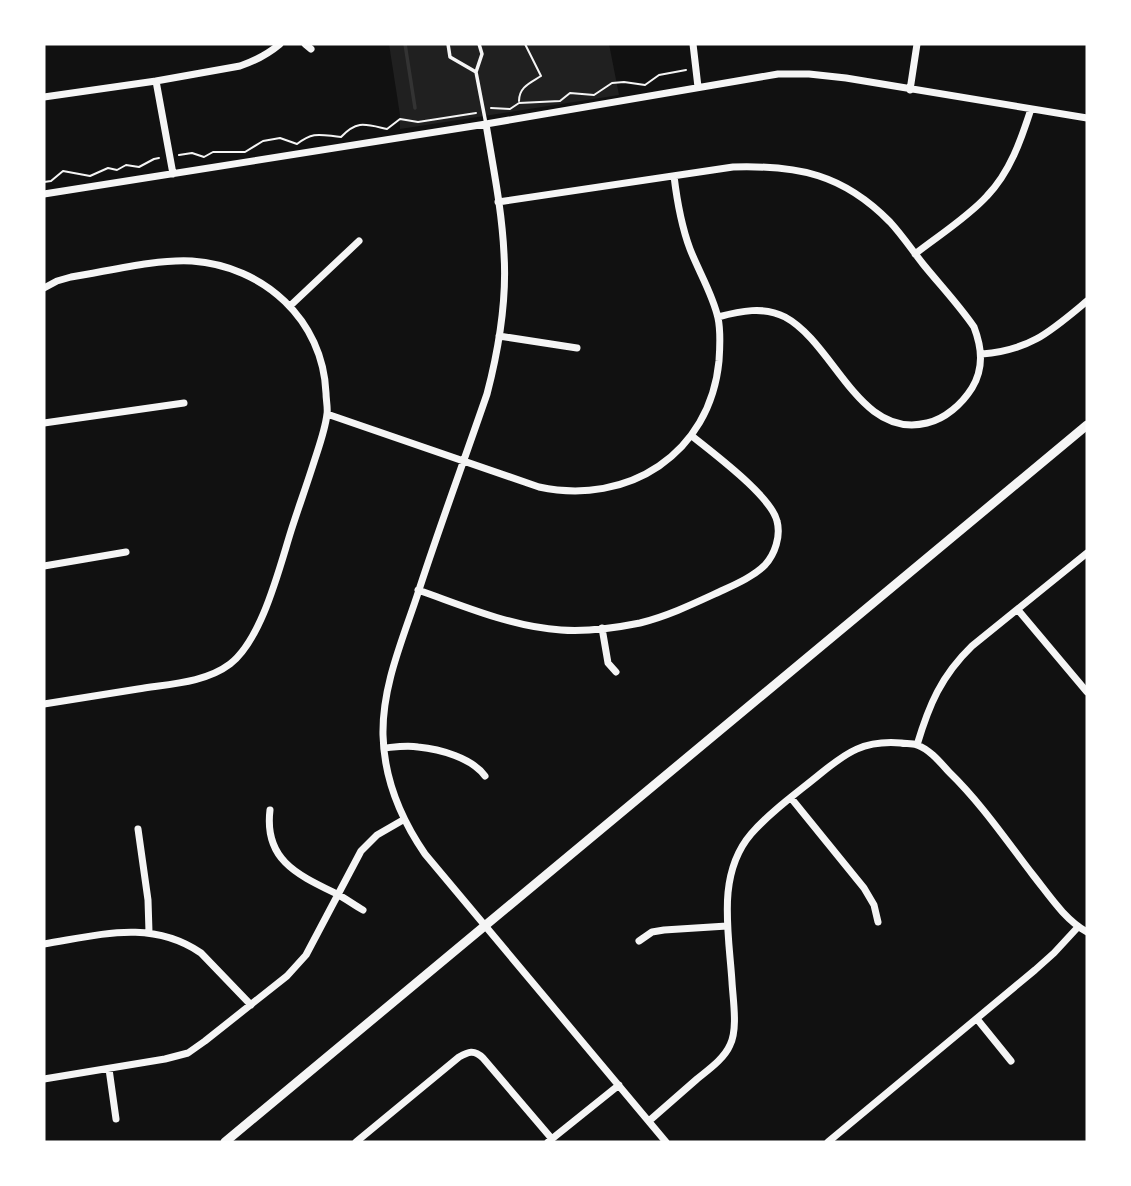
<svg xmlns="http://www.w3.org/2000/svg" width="1131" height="1186" font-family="Helvetica,sans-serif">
  <rect width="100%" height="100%" fill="#111"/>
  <path fill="#202020" d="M389,44H609L619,95L400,129V115Z"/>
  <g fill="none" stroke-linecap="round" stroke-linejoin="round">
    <path stroke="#333" stroke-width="3.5" d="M405,44L415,108"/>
    <path stroke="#f5f5f5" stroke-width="2" d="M519,101C519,87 530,83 541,76L525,44
      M491,108L510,109L519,103L560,101L570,93L594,95L612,83L624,82L645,85L659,75L686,70
      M179,155L192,153L204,157L213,152H245L263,141L280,138L297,144C314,131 320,135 341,137C357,120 365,124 387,129L400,119L418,122L476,113
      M44,182L51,181L63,171L90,176L108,168L117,170L126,165L139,167L154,159L159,158"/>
    <path stroke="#f5f5f5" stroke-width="3.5" d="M448,44L450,57L476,72
      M479,44L482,54L476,72L486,124"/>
    <path stroke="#f5f5f5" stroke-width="7" d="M305,44L311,49
      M693,44L698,87
      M156,81L173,174
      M910,90L917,44
      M44,97L156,81L240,66C255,61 268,54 280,44
      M486,124C493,167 502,210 504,254C507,301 499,348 487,394C464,461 439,528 417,596C402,641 382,687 383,735C384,778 401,819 425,854L666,1142
      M44,194L486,124L778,74H809L846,78L1087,118
      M498,202L733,167C798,165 843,174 890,222C902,235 912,250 923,264C940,285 959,305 974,327C982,348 984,368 972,388C962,404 945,419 927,423C859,440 835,344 785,317C764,306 740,311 718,317
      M915,254C938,236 968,217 987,196C1010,172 1021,140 1031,109
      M44,288L57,281L71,277C109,271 155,259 192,261C264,266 323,320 326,393C326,400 328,408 327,414C325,431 318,449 313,465C306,487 298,509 291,531C279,569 262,639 230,664C205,683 168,684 138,689C107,694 75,699 44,704
      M290,306L359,241
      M499,336L577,348
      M982,354C1031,350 1051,331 1087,301
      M327,414L539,487C628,506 710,454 719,361C720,347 721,332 718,318C713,295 699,272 690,249C681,225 677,201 674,176
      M44,423L184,403
      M44,566L126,552
      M418,590C464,606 512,627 561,630C587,632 615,628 640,623C668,616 693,604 719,592C734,585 753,577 765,565C775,554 781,536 777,521C771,496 714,454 692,436
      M1018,610L1087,692
      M602,628L608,663L616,672
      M917,745C929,705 941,676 972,646L1087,553
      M384,748C395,747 407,745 418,747C440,749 472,758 485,776
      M791,798L864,888L874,905L878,922
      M270,810C264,859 296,874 335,893C345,898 354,905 363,910
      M138,829L148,900L149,932
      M639,941L652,932L664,930L727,926
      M44,944C100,935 151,919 201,953L251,1005
      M977,1019L1011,1061
      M109,1069L116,1119
      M44,1079L165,1059L188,1053L205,1041L287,976L306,955L361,851L377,835L403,820
      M649,1121C665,1107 681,1093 697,1079C708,1070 724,1059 730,1045C738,1029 733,1000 732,982C729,933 716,875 751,834C771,811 797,793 820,774C847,752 864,740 901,743C905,744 912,743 917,745C929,749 940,762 949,772C981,803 1006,840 1033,875C1049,895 1064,919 1087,932
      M356,1142L459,1057C468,1052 474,1049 483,1058L552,1139
      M548,1142L619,1085
      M828,1142L1035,970L1054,953L1078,927"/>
    <path stroke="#f5f5f5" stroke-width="9" d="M225,1142L1087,425"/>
  </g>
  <rect width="1131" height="1186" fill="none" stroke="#ffffff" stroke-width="91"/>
</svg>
